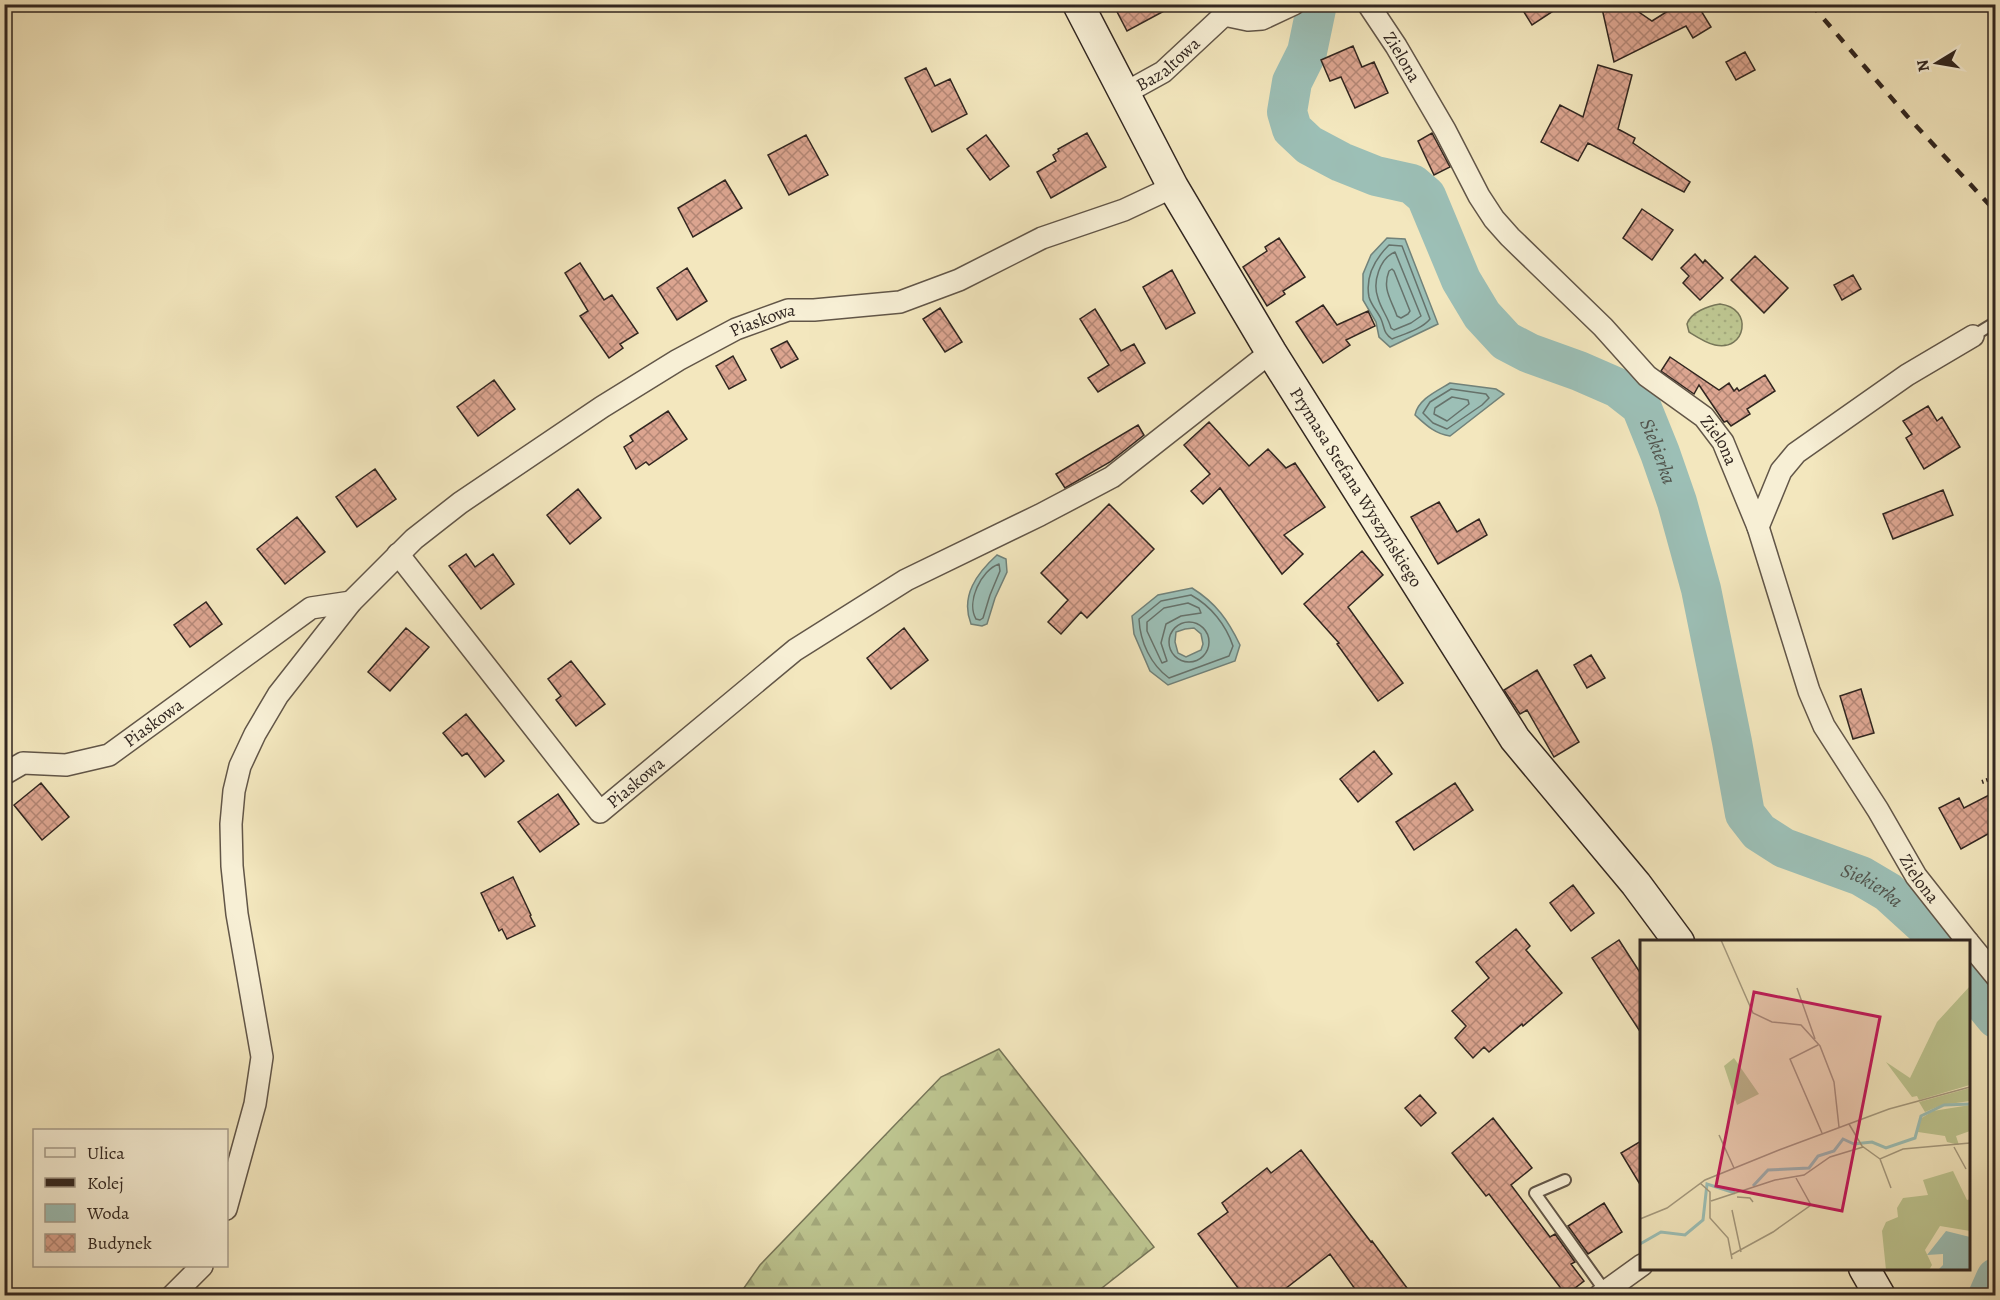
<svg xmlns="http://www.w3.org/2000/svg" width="2000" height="1300" font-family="Alegreya,serif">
  <defs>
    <pattern id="grass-dots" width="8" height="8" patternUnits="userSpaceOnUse" patternTransform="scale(1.5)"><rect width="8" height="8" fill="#bdc590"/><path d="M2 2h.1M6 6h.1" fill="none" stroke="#a3a97c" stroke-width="1.8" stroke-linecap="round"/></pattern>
    <pattern id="forest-firs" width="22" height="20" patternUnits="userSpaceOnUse" patternTransform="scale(1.5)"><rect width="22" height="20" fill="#bdc590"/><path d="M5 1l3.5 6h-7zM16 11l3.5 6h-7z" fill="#a3a97c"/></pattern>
    <pattern id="building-cross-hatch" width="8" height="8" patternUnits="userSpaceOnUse" patternTransform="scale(1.5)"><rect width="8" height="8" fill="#dca590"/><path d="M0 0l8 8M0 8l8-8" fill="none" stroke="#b38675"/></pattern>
  </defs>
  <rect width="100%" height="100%" fill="#f3e7be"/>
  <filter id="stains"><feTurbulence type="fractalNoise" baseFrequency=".00333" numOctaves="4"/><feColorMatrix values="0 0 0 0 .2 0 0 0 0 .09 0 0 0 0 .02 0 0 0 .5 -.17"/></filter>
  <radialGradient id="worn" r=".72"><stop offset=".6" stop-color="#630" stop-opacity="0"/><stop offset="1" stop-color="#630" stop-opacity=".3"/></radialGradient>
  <path fill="url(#grass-dots)" stroke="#777658" stroke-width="1.5" d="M1720,304C1754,308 1746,352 1715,345C1706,343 1697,337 1689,332L1687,324C1691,312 1708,306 1720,304Z"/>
  <path fill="url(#forest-firs)" stroke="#777658" stroke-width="1.5" d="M999,1049L1154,1247L1093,1295H739L760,1265L941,1077Z"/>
  <path fill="#9cbfb6" stroke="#71827a" stroke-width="1.5" fill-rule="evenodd" d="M1387,238L1405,239L1438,324L1390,347L1379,337L1376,322L1363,300V274L1371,255Z
    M1450,383L1496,389L1504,394L1450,436C1435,434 1426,425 1415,415C1418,399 1437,391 1450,383Z
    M997,555L1006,559L1007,572L995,598L987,624L982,626L971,624C960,596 977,573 997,555Z
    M1192,588C1216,603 1228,620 1240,645L1235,661L1168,685L1150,671L1134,634L1132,616L1158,595ZM1194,628L1201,634L1203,644L1201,650L1186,657L1178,653L1175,642L1176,632L1185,629Z"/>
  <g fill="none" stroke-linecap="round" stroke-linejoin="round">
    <path stroke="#66726b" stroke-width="1.5" d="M1389,245L1402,246L1430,319C1422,329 1404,334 1392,339C1383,333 1385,328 1381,319C1378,312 1371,305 1369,297C1365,276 1375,259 1389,245Z
      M1395,252L1421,316L1411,323L1394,330L1391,328C1388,317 1381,309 1378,298C1372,282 1380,258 1395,252Z
      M1392,269L1394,271L1410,311L1408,314L1401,318L1397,316C1391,299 1382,289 1389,271Z
      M1451,389L1486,394L1489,398L1482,405L1447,429L1433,423L1423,413L1430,402Z
      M1452,397L1468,400L1469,404L1447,421L1434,414L1435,408Z
      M999,564L1000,571L990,595L983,618L980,620L976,619C966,602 981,570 999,564Z
      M1191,595C1211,606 1226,625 1233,646L1229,656L1169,678C1151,665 1140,642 1139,619L1161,601Z
      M1188,603L1199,608L1201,613L1181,616L1166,624L1161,643L1167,661L1162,663L1147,631V622L1164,608Z
      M1169 642a20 20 0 1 1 40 0a20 20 0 1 1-40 0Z"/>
    <g stroke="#9cbfb6" stroke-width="40">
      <path id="s1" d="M1314,4L1316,9L1307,52L1292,82L1287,112L1292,129L1309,145L1341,162L1376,176L1412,184L1426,196L1461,280L1482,315L1506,341L1529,353L1579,371L1618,388L1641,406L1660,453L1677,502L1701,589L1732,742L1745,814L1759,832L1784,848L1861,876L1888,892L1932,932L1939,942"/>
      <path d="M1968,984L1996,1018"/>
      <path d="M1988,1296L1996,1278"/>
    </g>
  </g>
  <path fill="url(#building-cross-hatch)" stroke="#312620" stroke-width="1.5" d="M1113,4H1177L1127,31Z
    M1519,4H1564L1532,25Z
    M1601,4H1627L1652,21L1679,4H1697L1711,27L1693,38L1686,26L1614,62Z
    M1353,46L1362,67L1374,62L1388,93L1355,108L1341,77L1330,81L1321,60Z
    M1745,52L1755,70L1736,80L1726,62Z
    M1598,65L1632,75L1618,129L1635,138L1633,143L1690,182L1684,192L1588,143L1578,161L1541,142L1560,105L1583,117Z
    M926,68L935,86L950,79L967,114L932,132L905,78Z
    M1087,133L1106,167L1051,198L1037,172L1056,161L1053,155L1059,151L1058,149Z
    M1432,133L1450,167L1434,175L1418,141Z
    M806,135L828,175L789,195L768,155Z
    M986,135L1009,166L990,180L967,149Z
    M725,180L742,208L693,237L678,208Z
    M1642,209L1673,230L1652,260L1623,238Z
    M1279,238L1305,277L1283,291L1285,294L1267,306L1243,267L1267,251L1265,247Z
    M1695,254L1703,263L1705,260L1723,278L1700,300L1683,283L1689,276L1681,268Z
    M1755,256L1788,288L1764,313L1731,280Z
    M580,263L604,300L612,295L638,333L620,344L623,348L609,358L580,316L588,311L565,273Z
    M687,268L707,301L677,320L657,288Z
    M1172,270L1195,313L1166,329L1143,287Z
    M1853,275L1861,289L1842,300L1834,285Z
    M1323,305L1337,325L1368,311L1375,326L1346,340L1350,345L1323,363L1296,322Z
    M940,308L962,342L945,352L923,319Z
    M1095,309L1121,351L1134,344L1145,363L1098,392L1088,378L1109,365L1080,319Z
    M787,341L798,359L781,368L771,349Z
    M733,356L746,380L729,389L716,366Z
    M1670,357L1719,390L1729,383L1734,391L1737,388L1739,391L1765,375L1775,391L1747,409L1750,414L1731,426L1727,421L1724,422L1699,385L1694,394L1661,371Z
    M494,380L515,409L478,436L457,407Z
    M1928,406L1937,421L1942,417L1960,447L1924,469L1906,438L1912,434L1903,421Z
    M668,411L687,439L649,465L646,462L636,469L624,447L633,441L630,436Z
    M1209,422L1249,466L1268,449L1286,468L1295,463L1325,507L1284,535L1303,554L1282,574L1220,488L1203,504L1191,491L1210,474L1184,445Z
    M1138,425L1144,435L1110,462L1065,488L1056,474Z
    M375,469L396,499L357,527L336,497Z
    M578,489L601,518L570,544L547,515Z
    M1943,490L1953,515L1893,539L1883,514Z
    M1439,502L1457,532L1479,519L1487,535L1438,564L1411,517Z
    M1109,504L1154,549L1087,618L1081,612L1061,634L1048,622L1068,600L1041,573Z
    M297,517L325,552L285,584L257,549Z
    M1362,551L1383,575L1348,607L1403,683L1378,701L1337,644L1339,643L1304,604Z
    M466,554L475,567L493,554L514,584L481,609L449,566Z
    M206,602L222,624L190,647L174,625Z
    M406,628L429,647L390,691L368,672Z
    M904,628L928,660L891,689L867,658Z
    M1591,655L1605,678L1587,688L1574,665Z
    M571,661L605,704L576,726L556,700L561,696L548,679Z
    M1537,670L1579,742L1554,757L1527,710L1520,714L1504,690Z
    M1861,689L1874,733L1853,739L1840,696Z
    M466,714L504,761L485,777L467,753L462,756L443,733Z
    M1374,751L1392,774L1358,802L1340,779Z
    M41,783L69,817L42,840L14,805Z
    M1455,783L1473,810L1414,850L1396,822Z
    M1995,792V830L1961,849L1939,808L1959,798L1964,808Z
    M558,794L579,824L540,852L518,822Z
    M513,877L531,915L530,916L535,926L507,939L502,929L499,931L481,893Z
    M1573,885L1594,913L1571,931L1550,903Z
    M1516,929L1530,946L1526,950L1562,993L1523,1026L1522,1024L1489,1052L1484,1047L1473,1058L1455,1038L1466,1026L1452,1011L1489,978L1476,962Z
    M1619,940L1641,974V1033L1592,958Z
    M1420,1095L1436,1113L1421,1126L1405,1108Z
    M1493,1118L1532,1168L1511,1185L1550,1237L1555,1234L1575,1262L1571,1264L1584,1281L1566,1295L1489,1194L1486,1196L1452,1153Z
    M1641,1141V1186L1621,1153Z
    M1301,1150L1371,1242L1372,1241L1413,1296H1360L1330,1254L1276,1296H1244L1198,1234L1228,1212L1222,1203L1267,1168L1271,1173Z
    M1604,1203L1622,1232L1588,1254L1568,1226Z"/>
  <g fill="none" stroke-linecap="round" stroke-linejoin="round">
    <defs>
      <path id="lane" d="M1973,336L1996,322
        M1565,1180L1535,1193L1605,1291"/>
      <g id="street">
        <path id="s2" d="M1368,4L1396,46L1445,130L1479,196L1494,219L1510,237L1603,327L1647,376L1704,417L1723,442L1758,527L1809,691L1824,726L1878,810L1916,876L1968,942"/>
        <path d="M1224,15L1248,20L1262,19L1294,4"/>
        <path id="s3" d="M1125,93L1163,72L1236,4"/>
        <path d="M1758,527L1781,471L1796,453L1907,375L1973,336"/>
        <path id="s4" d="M398,554L600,812L795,650L906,580L1040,515L1112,477L1271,352"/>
        <path id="s5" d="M4,774L23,763L66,765L109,755L311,608L351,602"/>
        <path d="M1968,942L1996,976"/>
        <path id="s6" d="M226,1209L255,1104L262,1057L237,914L232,866L231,824L234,791L240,766L255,734L278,695L351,602L414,539L460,503L602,407L678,360L736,329L788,310H814L900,302L959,280L1042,238L1124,210L1173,187"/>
        <path d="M172,1296L202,1266"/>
        <path d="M1599,1296L1642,1265"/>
      </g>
      <g id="secondary">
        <path id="s7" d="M1078,4L1173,187L1271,352L1515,739L1636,884L1679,942"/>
        <path d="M1864,1268L1880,1296"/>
      </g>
    </defs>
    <use href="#lane" stroke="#625648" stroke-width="14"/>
    <use href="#street" stroke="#625648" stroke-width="24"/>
    <use href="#secondary" stroke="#312620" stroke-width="33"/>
    <path stroke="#312620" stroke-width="4" stroke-dasharray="1.5 3" stroke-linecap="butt" d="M1982,782L1996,777"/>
    <use href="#lane" stroke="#f7efd5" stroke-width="10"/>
    <use href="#street" stroke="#f7efd5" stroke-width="21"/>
    <use href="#secondary" stroke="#f7efd5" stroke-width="30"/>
    <path stroke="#312620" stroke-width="4.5" stroke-dasharray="10 10" stroke-linecap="butt" d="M1811,4L1907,116L1996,212"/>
  </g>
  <g text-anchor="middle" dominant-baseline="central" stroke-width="4.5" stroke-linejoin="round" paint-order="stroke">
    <g font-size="18" fill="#312620" stroke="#f7efd5">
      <text stroke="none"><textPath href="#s2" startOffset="63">Zielona</textPath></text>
      <text stroke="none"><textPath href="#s3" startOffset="52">Bazaltowa</textPath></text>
      <text stroke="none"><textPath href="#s6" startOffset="1152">Piaskowa</textPath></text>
      <text stroke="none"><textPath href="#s2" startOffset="567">Zielona</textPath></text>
      <text stroke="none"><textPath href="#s7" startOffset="558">Prymasa Stefana Wyszyńskiego</textPath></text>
      <text stroke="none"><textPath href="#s5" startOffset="164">Piaskowa</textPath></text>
      <text stroke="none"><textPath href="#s4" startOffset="374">Piaskowa</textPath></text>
      <text stroke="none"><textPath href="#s2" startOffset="1052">Zielona</textPath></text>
    </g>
    <g font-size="20" font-style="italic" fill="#51544d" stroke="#f7efd5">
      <text stroke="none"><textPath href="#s1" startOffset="650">Siekierka</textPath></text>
      <text stroke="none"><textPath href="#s1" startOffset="1172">Siekierka</textPath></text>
    </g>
  </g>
  <g transform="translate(1640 940)">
    <rect width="330" height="330" fill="#f3e7be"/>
    <path d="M330,46V145L279,160L277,156L272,157L246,122L270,138L297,82ZM330,148V161L302,165L285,172L279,162ZM330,165V191L316,196L319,205L307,202L305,196L278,192L280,179L293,171Z" fill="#bdc590"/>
    <path d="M94,118L119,154L97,165L84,126ZM313,231L327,260L330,259V291L300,286L285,310L292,325L289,330H246L242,291L246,282L258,277L257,268L263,258L288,255L283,240Z" fill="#bdc590"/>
    <path d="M306,291L330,297V330H298L303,325V314L287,315Z" fill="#9cbfb6"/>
    <path fill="none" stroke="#9cbfb6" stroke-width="3" d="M113,246L128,230L169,228L178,216L194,211L203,199L214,204L232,202L246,208L275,198L281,176L304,165L330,164M0,304L21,292L45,295L63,280L67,244L95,253"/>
    <path fill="none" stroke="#a59a7f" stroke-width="1.5" d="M81,0L113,73L132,82L161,85L180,106L194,142L199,187M157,48L175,99M178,105L150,119L182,193M209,184L222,206L240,219L263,209L330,203M79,195L94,228M314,207L326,229M240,219L251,248M60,243L70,252V278L88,298L92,319M97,257L110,258L113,262M71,261L135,240L164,235L190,217L223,207M92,270L101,312M0,279L27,268L65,240L139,210L249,169L330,147M91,315L133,292L171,265L156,238"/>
    <path fill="#c2185b" fill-opacity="0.15" stroke="#c2185b" stroke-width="3" d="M114,52L240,77L202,271L76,246Z"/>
    <rect width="330" height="330" fill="none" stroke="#312620" stroke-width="3"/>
  </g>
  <rect width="2000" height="1300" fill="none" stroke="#f3e7be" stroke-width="24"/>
  <rect x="6" y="6" width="1988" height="1288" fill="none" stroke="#312620" stroke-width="3"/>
  <rect x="12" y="12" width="1976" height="1276" fill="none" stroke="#312620" stroke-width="1.5"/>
  <rect x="33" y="1129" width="195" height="138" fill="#f7efd5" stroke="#a89f8d" stroke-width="1.5"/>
  <rect x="45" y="1148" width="30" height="9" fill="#f7efd5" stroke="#a89f8d" stroke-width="1.5"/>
  <text x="87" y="1159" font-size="18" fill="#312620">Ulica</text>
  <rect x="45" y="1178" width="30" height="9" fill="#312620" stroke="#a89f8d" stroke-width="1.5"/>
  <text x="87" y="1189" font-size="18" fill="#312620">Kolej</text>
  <rect x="45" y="1204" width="30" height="18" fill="#9cbfb6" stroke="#a89f8d" stroke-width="1.5"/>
  <text x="87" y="1219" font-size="18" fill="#312620">Woda</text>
  <rect x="45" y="1234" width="30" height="18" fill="url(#building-cross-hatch)" stroke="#a89f8d" stroke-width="1.5"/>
  <text x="87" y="1249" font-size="18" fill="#312620">Budynek</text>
  <g transform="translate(1937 63) rotate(259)" stroke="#f7efd5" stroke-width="4.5" paint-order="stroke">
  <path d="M0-4.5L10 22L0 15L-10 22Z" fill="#312620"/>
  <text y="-9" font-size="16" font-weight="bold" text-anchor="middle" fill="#312620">N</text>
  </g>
  <rect width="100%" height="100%" filter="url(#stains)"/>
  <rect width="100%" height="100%" fill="url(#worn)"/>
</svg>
